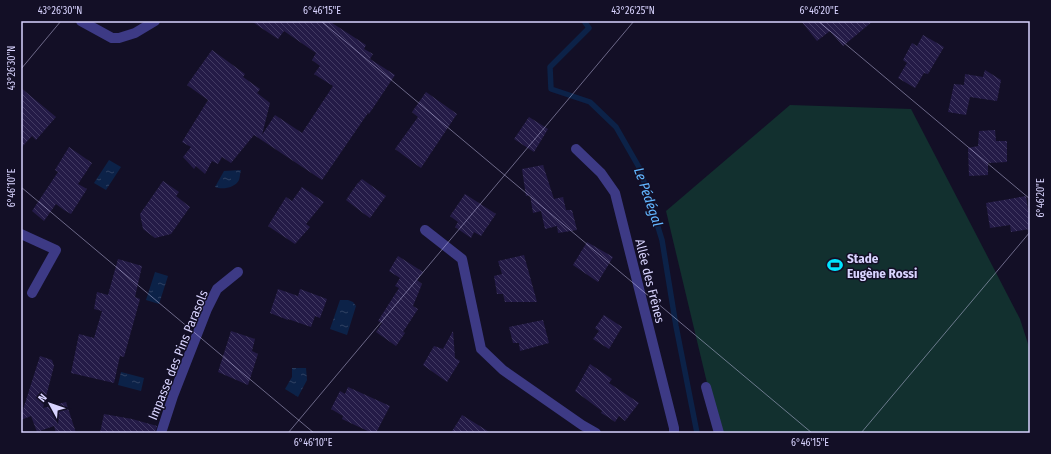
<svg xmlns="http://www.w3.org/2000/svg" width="1051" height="454" font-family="'Fira Sans Condensed',sans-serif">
  <defs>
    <pattern id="water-ripples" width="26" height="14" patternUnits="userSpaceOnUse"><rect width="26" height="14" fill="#0c2248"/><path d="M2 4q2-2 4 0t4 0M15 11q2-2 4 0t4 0" fill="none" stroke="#2f4163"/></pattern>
    <pattern id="building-back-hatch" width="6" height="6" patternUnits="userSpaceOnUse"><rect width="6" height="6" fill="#241b47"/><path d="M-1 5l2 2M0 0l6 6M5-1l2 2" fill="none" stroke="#433b63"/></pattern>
  </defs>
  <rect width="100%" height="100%" fill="#130f26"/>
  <path fill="#12302f" d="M790,105L911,109L1020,319L1030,350V433H719L666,211Z"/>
  <path fill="url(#water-ripples)" d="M109,160L121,167L106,190L94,183Z
    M241,170C240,173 240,177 239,180C235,188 222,190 215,187L224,171Z
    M155,272L168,276L159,304L146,300Z
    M340,300H348L353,302L356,306L347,335L330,329Z
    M292,368H306L307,380L298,397L285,389L292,377Z
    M121,372L144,378L141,391L118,385Z"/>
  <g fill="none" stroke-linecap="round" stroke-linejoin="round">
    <path stroke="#0c2248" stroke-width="5.5" d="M584,21L589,28L550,67L551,89L590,102L616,127L640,169L662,240L676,326L697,433"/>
  </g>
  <path fill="url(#building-back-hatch)" d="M251,21H329L366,45L364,49L373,54L370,59L395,75L369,114L368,113L322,180L254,135L231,163L222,157L218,164L212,161L205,174L196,166L194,169L183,157L191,147L182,142L208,100L187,85L212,50L245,74L243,77L260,89L257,93L270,103L262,135L275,115L302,133L333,86L314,74L320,66L312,60L316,53L284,31L278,39Z
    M801,21H873L843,46L830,31L817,41Z
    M923,35L944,47L928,74L924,73L915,88L898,78L907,63L903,60L912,43L917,46Z
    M985,70L1001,80L997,101L970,97L966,115L948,112L954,84L964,85L965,74L983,77Z
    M21,88L56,117L36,140L32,136L21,148Z
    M426,92L457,114L421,168L395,149L418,117L412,112Z
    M529,117L548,129L534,152L514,139Z
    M995,130L996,141H1007V162L988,163V175L969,176L968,148L978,146L979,131Z
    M69,147L92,163L78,184L87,189L71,214L64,210L56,204L44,221L32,211L58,172L55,170Z
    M543,165L554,199L563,197L566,210H572L577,230L558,233L557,226L545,229L541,211L533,213L530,195L526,196L522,169Z
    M362,179L386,196L370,218L363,213L346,200L357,184Z
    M163,181L179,192L176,196L190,207L171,234L155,238L143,229L140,214Z
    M302,187L324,202L306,224L310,227L295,244L268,226L286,197L292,201Z
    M465,194L496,214L481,236L474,232L471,238L455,227L458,222L450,216Z
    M1026,196L1030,223V229L1011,232L1010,225L990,228L986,203Z
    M587,242L613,257L598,282L573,265Z
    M524,255L537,302H505L503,294H497L494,276L502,274L498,261Z
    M398,256L423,272L417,280L422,284L413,306L418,309L403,332L405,333L396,346L376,332L382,323L378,321L399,288L395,286L400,278L389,271Z
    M118,259L142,266L135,297L140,299L124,357L120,356L114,383L71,373L79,334L94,338L102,311L94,309L97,292L108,295Z
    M278,289L298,296L300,289L327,299L320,318L315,316L311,327L288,319V320L270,313Z
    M604,315L622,327L609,349L593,339L599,331L595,328Z
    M543,320L549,343L520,351L519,343H513L509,327Z
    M231,331L255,339L252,351L258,354L248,385L218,372Z
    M453,331L455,358L460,361L447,382L423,365L434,346L443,349Z
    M40,356L52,360L54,366L43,408L66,402L76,433H56L54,426L37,432L31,416L21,420V416Z
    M590,364L612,379L609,383L639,403L625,421L619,416L615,422L608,417L601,413L602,411L575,391Z
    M348,387L390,406L376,433H372L342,419L343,416L331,409L340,391L345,394Z
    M104,414L132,419L157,426L155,433H100Z
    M462,415L491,433H451Z"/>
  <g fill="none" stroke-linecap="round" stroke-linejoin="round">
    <path stroke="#3d3a85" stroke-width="10" d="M706,387L719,433"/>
    <path stroke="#3d3a85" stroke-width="10" d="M81,21L112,38H119L135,33L155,21
      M576,149L601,173L615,193L674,428V433
      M425,230L462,259L481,349L503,370L582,425L596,433
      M21,234L56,250L32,293
      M161,433L173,396L207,309L217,289L238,272"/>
  </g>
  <path fill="none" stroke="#d9d4ff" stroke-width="1" stroke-opacity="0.45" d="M321,21L812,433M818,21L1030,199M21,69L61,21M21,187L314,433M288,433L634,21M861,433L1030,232"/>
  <defs>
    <symbol id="stadium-bare" viewBox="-9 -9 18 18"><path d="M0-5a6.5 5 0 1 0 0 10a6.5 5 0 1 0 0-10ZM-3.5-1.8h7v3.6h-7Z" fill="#00e5ff" stroke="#130f26" stroke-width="2.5" paint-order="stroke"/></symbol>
  </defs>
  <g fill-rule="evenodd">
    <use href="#stadium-bare" x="824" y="254" width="22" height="22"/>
  </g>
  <g text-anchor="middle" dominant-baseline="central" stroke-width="3" stroke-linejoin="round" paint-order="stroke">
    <g font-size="13" font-weight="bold" fill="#d9d4ff" stroke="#130f26" text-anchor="start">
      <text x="847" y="258">Stade<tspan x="847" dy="15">Eugène Rossi</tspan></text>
    </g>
    <g font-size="13" fill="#d9d4ff" stroke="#130f26">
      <text transform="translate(650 281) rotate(76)">Allée des Frênes</text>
      <text transform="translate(178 355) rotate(-68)">Impasse des Pins Parasols</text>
    </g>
    <g font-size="14" font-style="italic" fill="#62b6ff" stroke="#130f26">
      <text transform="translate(648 197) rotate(71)">Le Pédégal</text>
    </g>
  </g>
  <rect width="1051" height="454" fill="none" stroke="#130f26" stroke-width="44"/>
  <g transform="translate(50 404) rotate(310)" stroke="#130f26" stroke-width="3" paint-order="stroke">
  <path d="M0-3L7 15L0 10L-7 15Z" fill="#d9d4ff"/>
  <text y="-6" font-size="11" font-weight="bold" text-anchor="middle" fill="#d9d4ff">N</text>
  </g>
  <rect x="22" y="22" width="1007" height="410" fill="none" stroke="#d9d4ff" stroke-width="1.5"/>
  <g font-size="10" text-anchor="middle" fill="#d9d4ff">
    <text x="60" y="14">43°26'30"N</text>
    <text x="322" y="14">6°46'15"E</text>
    <text x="633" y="14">43°26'25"N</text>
    <text x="819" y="14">6°46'20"E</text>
    <text transform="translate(11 68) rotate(-90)" y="4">43°26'30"N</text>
    <text transform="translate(11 188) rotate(-90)" y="4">6°46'10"E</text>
    <text transform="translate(1040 198) rotate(-90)" y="4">6°46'20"E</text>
    <text x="313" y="446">6°46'10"E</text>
    <text x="810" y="446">6°46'15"E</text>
  </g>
</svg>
